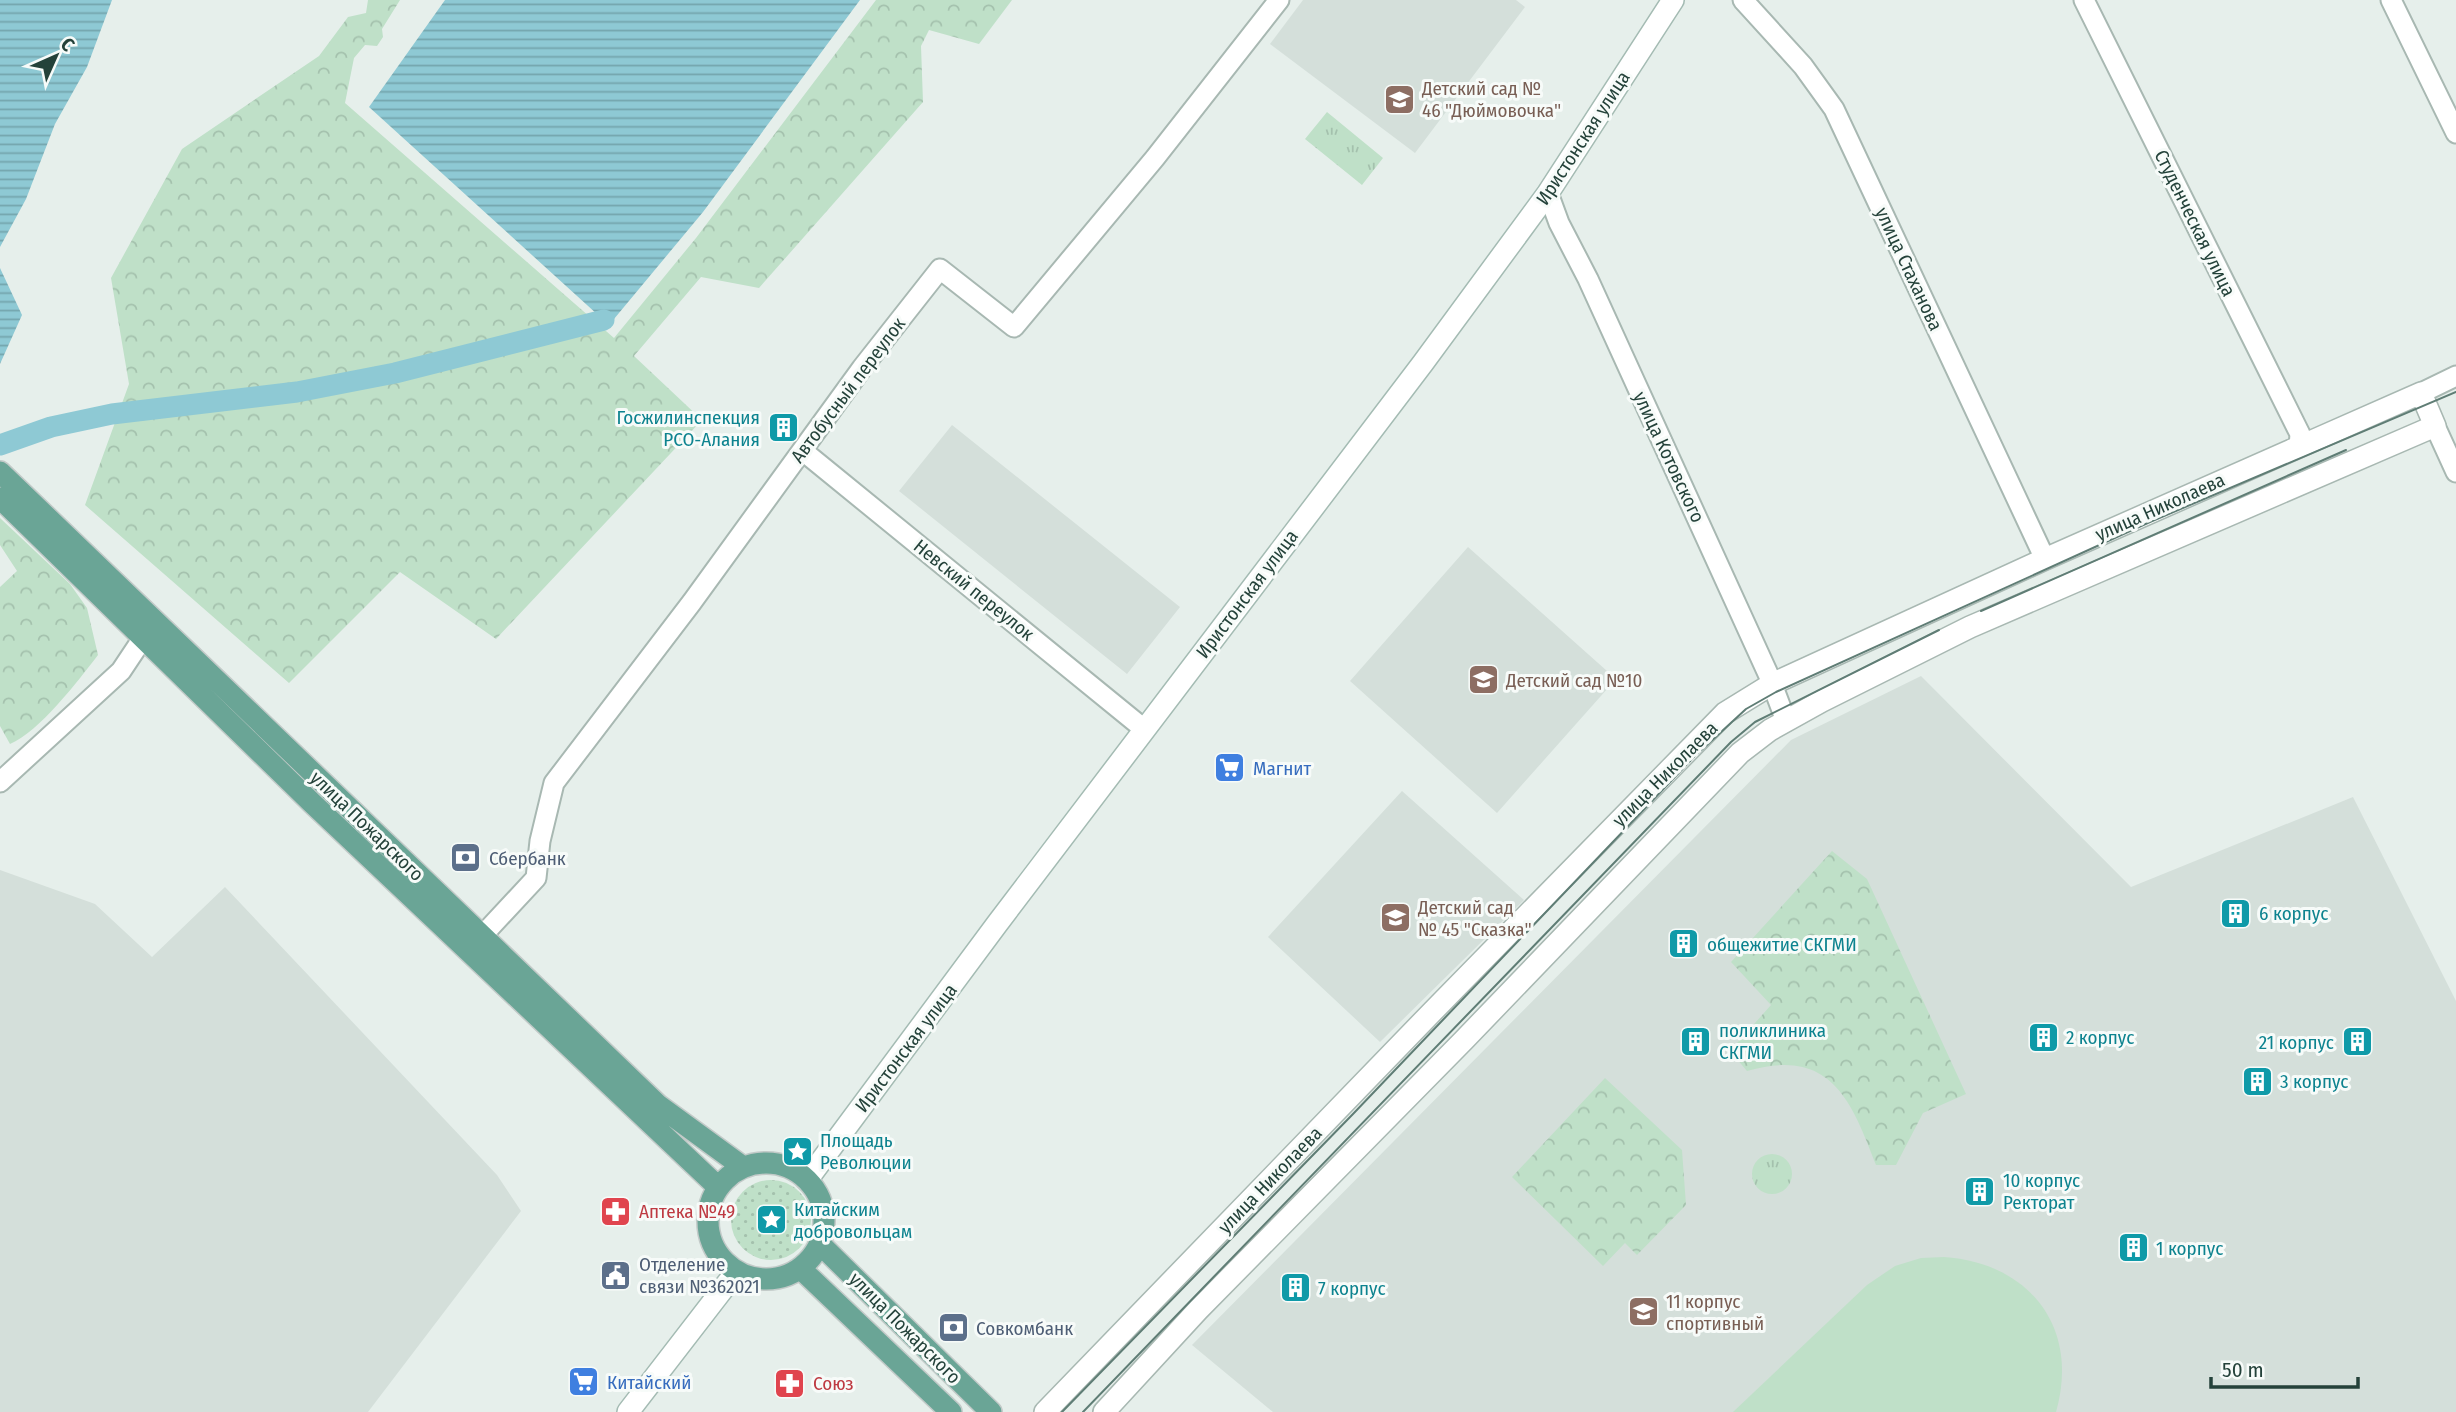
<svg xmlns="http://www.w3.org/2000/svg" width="2456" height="1412" font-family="'Fira Sans Condensed',sans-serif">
  <defs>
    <pattern id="grass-dots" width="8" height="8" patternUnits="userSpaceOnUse" patternTransform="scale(1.75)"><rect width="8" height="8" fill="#bfe0c8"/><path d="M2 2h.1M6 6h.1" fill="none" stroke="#a4c1ad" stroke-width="1.8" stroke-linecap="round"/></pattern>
    <pattern id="forest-crowns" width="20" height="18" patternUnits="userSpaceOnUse" patternTransform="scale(1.75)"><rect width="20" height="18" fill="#bfe0c8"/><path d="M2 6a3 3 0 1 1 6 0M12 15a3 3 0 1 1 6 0" fill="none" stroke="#a4c1ad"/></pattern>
    <pattern id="park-tufts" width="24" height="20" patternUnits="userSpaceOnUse" patternTransform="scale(1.75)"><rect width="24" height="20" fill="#bfe0c8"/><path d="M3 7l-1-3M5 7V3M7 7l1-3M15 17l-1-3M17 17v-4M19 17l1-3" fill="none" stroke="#a4c1ad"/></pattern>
    <pattern id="water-rules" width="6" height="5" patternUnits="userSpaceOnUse" patternTransform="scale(1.75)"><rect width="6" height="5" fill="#8ec9d4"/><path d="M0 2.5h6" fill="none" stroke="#74a5ad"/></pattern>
  </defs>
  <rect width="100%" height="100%" fill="#e6efeb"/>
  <path fill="#d4dfda" d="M1303,0H1516L1525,7L1415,153L1270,44Z
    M952,425L1180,607L1127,674L899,491Z
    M1468,547L1616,679L1497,813L1350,681Z
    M1921,676L2131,887L2353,797L2456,1001V1412H1273L1192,1345L1791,740Z
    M1402,791L1524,900L1380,1042L1268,937Z
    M0,870L95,904L152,957L225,887L497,1175L521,1211L368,1412H0Z"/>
  <path fill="url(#grass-dots)" d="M731 1220a40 40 0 1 1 80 0a40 40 0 1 1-80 0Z"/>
  <path fill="url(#forest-crowns)" d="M368,0H400L382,29L383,37L377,46L365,45L354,58L345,103L614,338L696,238L876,0H1012L979,44L929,30L921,46L923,102L759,288L701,277L634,356L702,420L496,639L400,572L289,683L85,505L129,384L111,278L182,149L319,56L348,17L366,13Z
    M0,518L70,584L87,608L98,655C78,681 39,732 10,744L0,726V587L17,571L0,545Z
    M1832,851L1867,879L1966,1094L1923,1113L1896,1165H1876C1851,1099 1830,1047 1747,1071L1730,1051L1771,1005L1731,962Z
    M1605,1078L1682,1150L1686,1205L1637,1255L1625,1243L1603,1266L1512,1177Z"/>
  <path fill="url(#park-tufts)" d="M1327,112L1383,158L1362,185L1305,139Z
    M1752 1174a20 20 0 1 1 40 0a20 20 0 1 1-40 0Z"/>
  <path fill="#bfe0c8" d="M1944,1257C2030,1263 2080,1328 2056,1412H1733L1867,1285L1895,1266L1921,1258Z"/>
  <path fill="url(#water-rules)" d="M0,0H112L87,67L55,124L26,199L0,247Z
    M445,0H860L703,212L609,325L369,107Z
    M0,268L22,315L0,364Z"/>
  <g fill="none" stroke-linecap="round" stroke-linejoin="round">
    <path stroke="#8ec9d4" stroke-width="21" d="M0,445L51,427L112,414L297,392L395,373L604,320"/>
    <defs>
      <path id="minor" d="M1743,0L1803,66L1834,109L2045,559
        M2084,0L2300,434L2299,447
        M2391,0L2456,133
        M1548,193L1559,223L1588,279L1769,676L1786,721
        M2421,393L2456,376
        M2435,426L2456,472
        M803,451L1144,729
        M0,782L121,671L143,638
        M482,936L536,878L540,841L554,783L692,602L862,368L940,269L1014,327L1155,158L1279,0"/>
      <path id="tertiary" d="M1045,1412L1433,1011L1725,713L1772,684L2045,559L2421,393L2435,426L1970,627L1822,701L1770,730L1740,753L1464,1040L1198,1310L1104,1412"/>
      <path id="secondary" d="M807,1180L997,924L1423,363L1548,193L1673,0
        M628,1412L736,1272"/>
      <path id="primary" d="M0,472L658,1105L743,1167
        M0,498L311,802L718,1187
        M708 1221a58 58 0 1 1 116 0a58 58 0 1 1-116 0Z
        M820,1244L991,1412
        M801,1269L951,1412"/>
    </defs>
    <use href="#minor" stroke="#a8b8b2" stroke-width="23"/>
    <use href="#tertiary" stroke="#a8b8b2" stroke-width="24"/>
    <use href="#secondary" stroke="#a4bbb3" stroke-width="24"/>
    <use href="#primary" stroke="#c2cac8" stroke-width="24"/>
    <use href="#minor" stroke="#fff" stroke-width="19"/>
    <use href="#tertiary" stroke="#fff" stroke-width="21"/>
    <use href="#secondary" stroke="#fff" stroke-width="21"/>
    <use href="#primary" stroke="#6aa596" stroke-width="21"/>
    <path stroke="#5f7d75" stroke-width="2" d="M1981,611L2346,450
      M1062,1412L1353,1114L1695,756L1746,709L1776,692L2150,522L2456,392
      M1083,1412L1731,742L1755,722L1939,630"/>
  </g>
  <defs>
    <symbol id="school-square" viewBox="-11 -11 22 22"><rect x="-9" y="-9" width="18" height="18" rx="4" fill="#8d6e63" stroke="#f7fbf9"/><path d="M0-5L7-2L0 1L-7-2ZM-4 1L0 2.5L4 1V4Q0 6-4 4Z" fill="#fff"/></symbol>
    <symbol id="building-square" viewBox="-11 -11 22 22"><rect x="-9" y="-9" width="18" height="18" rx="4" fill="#0f9aa8" stroke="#f7fbf9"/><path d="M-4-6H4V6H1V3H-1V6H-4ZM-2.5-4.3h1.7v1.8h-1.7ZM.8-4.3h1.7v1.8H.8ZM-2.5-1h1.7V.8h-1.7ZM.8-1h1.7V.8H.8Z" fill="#fff"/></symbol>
    <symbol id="supermarket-square" viewBox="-11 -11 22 22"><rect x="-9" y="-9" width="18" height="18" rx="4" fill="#3f7fe0" stroke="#f7fbf9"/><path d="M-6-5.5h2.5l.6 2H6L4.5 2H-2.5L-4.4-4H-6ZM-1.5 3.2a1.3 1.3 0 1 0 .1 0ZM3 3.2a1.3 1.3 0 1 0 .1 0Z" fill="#fff"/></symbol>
    <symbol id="bank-square" viewBox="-11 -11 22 22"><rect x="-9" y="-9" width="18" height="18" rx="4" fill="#5c6f8a" stroke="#f7fbf9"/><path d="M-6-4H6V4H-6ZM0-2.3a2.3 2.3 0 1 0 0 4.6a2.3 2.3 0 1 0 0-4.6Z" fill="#fff"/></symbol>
    <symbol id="sight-square" viewBox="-11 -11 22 22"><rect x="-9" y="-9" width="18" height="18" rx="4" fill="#0f9aa8" stroke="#f7fbf9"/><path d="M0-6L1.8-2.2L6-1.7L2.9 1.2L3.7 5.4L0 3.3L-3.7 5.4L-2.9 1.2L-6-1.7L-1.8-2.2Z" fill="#fff"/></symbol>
    <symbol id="pharmacy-square" viewBox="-11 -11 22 22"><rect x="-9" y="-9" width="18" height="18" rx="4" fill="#e0444e" stroke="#f7fbf9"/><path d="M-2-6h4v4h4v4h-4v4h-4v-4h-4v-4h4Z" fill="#fff"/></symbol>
    <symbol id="civic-square" viewBox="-11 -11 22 22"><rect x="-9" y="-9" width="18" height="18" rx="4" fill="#5c6f8a" stroke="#f7fbf9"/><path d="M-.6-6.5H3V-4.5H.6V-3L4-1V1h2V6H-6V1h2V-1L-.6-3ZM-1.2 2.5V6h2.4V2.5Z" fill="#fff"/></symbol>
    <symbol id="university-square" viewBox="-11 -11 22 22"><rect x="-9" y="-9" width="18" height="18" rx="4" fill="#8d6e63" stroke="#f7fbf9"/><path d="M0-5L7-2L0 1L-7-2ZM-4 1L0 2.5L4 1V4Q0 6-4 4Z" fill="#fff"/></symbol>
  </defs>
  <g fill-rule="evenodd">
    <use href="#school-square" x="1382" y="82" width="35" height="35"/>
    <use href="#building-square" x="766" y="410" width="35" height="35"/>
    <use href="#school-square" x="1466" y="662" width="35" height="35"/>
    <use href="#supermarket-square" x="1212" y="750" width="35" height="35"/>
    <use href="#bank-square" x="448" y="840" width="35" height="35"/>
    <use href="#building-square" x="2218" y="896" width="35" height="35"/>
    <use href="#school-square" x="1378" y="900" width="35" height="35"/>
    <use href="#building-square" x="1666" y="926" width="35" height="35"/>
    <use href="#building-square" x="2026" y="1020" width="35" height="35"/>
    <use href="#building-square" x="1678" y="1024" width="35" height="35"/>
    <use href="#building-square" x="2340" y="1024" width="35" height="35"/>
    <use href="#building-square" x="2240" y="1064" width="35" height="35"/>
    <use href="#sight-square" x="780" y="1134" width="35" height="35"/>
    <use href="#building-square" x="1962" y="1174" width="35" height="35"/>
    <use href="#pharmacy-square" x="598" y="1194" width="35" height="35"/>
    <use href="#sight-square" x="754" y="1202" width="35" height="35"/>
    <use href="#building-square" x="2116" y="1230" width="35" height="35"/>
    <use href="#civic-square" x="598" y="1258" width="35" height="35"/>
    <use href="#building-square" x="1278" y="1270" width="35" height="35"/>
    <use href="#university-square" x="1626" y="1294" width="35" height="35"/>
    <use href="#bank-square" x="936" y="1310" width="35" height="35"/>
    <use href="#supermarket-square" x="566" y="1364" width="35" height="35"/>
    <use href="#pharmacy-square" x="772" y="1366" width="35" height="35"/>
  </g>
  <g text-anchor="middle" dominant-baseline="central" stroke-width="6" stroke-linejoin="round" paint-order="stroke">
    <g font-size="19" fill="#785e54" stroke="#f7fbf9" text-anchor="start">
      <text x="1422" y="88">Детский сад №<tspan x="1422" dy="22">46 "Дюймовочка"</tspan></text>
      <text x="1506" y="680">Детский сад №10</text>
      <text x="1418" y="907">Детский сад<tspan x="1418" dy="22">№ 45 "Сказка"</tspan></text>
      <text x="1666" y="1301">11 корпус<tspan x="1666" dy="22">спортивный</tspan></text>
    </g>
    <g font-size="19" fill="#24423a" stroke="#f7fbf9">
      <text transform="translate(1583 138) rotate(-57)">Иристонская улица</text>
      <text transform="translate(2195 223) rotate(64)">Студенческая улица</text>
      <text transform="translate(1909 269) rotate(65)">улица Стаханова</text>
      <text transform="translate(848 390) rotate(-53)">Автобусный переулок</text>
      <text transform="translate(1669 457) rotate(65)">улица Котовского</text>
      <text transform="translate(2160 507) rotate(-24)">улица Николаева</text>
      <text transform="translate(974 590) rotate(39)">Невский переулок</text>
      <text transform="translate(1247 594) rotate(-53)">Иристонская улица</text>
      <text transform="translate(1665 774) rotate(-45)">улица Николаева</text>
      <text transform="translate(367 826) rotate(44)">улица Пожарского</text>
      <text transform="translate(906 1048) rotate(-53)">Иристонская улица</text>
      <text transform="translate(1270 1180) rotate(-46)">улица Николаева</text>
      <text transform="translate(905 1328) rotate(45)">улица Пожарского</text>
    </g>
    <g font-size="19" fill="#0d838f" stroke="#f7fbf9" text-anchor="start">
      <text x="760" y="417" text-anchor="end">Госжилинспекция<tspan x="760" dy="22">РСО-Алания</tspan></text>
      <text x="2259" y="913">6 корпус</text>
      <text x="1707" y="944">общежитие СКГМИ</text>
      <text x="1719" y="1030">поликлиника<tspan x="1719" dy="22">СКГМИ</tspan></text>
      <text x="2066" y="1037">2 корпус</text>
      <text x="2334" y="1042" text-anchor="end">21 корпус</text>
      <text x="2280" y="1081">3 корпус</text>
      <text x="820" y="1140">Площадь<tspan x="820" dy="22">Революции</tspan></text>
      <text x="2003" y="1180">10 корпус<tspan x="2003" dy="22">Ректорат</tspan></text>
      <text x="794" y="1209">Китайским<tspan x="794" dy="22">добровольцам</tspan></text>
      <text x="2156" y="1248">1 корпус</text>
      <text x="1318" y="1288">7 корпус</text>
    </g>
    <g font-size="19" fill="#366cbe" stroke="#f7fbf9" text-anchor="start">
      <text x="1253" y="768">Магнит</text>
      <text x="607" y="1382">Китайский</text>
    </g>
    <g font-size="19" fill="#4e5e75" stroke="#f7fbf9" text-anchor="start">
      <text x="489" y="858">Сбербанк</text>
      <text x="639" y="1264">Отделение<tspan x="639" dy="22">связи №362021</tspan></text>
      <text x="976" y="1328">Совкомбанк</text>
    </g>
    <g font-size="19" fill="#be3a42" stroke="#f7fbf9" text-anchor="start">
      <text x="639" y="1211">Аптека №49</text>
      <text x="813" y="1383">Союз</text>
    </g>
  </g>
  <g transform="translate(56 56) rotate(45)" stroke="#f7fbf9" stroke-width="5" paint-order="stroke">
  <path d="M0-5L12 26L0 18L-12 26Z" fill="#24423a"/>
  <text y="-10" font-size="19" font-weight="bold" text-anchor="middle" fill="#24423a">С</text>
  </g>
  <path d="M2211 1377v10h147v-10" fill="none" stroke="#24423a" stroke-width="3.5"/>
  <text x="2222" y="1377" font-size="21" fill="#24423a" stroke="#f7fbf9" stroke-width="5" paint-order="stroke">50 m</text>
</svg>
